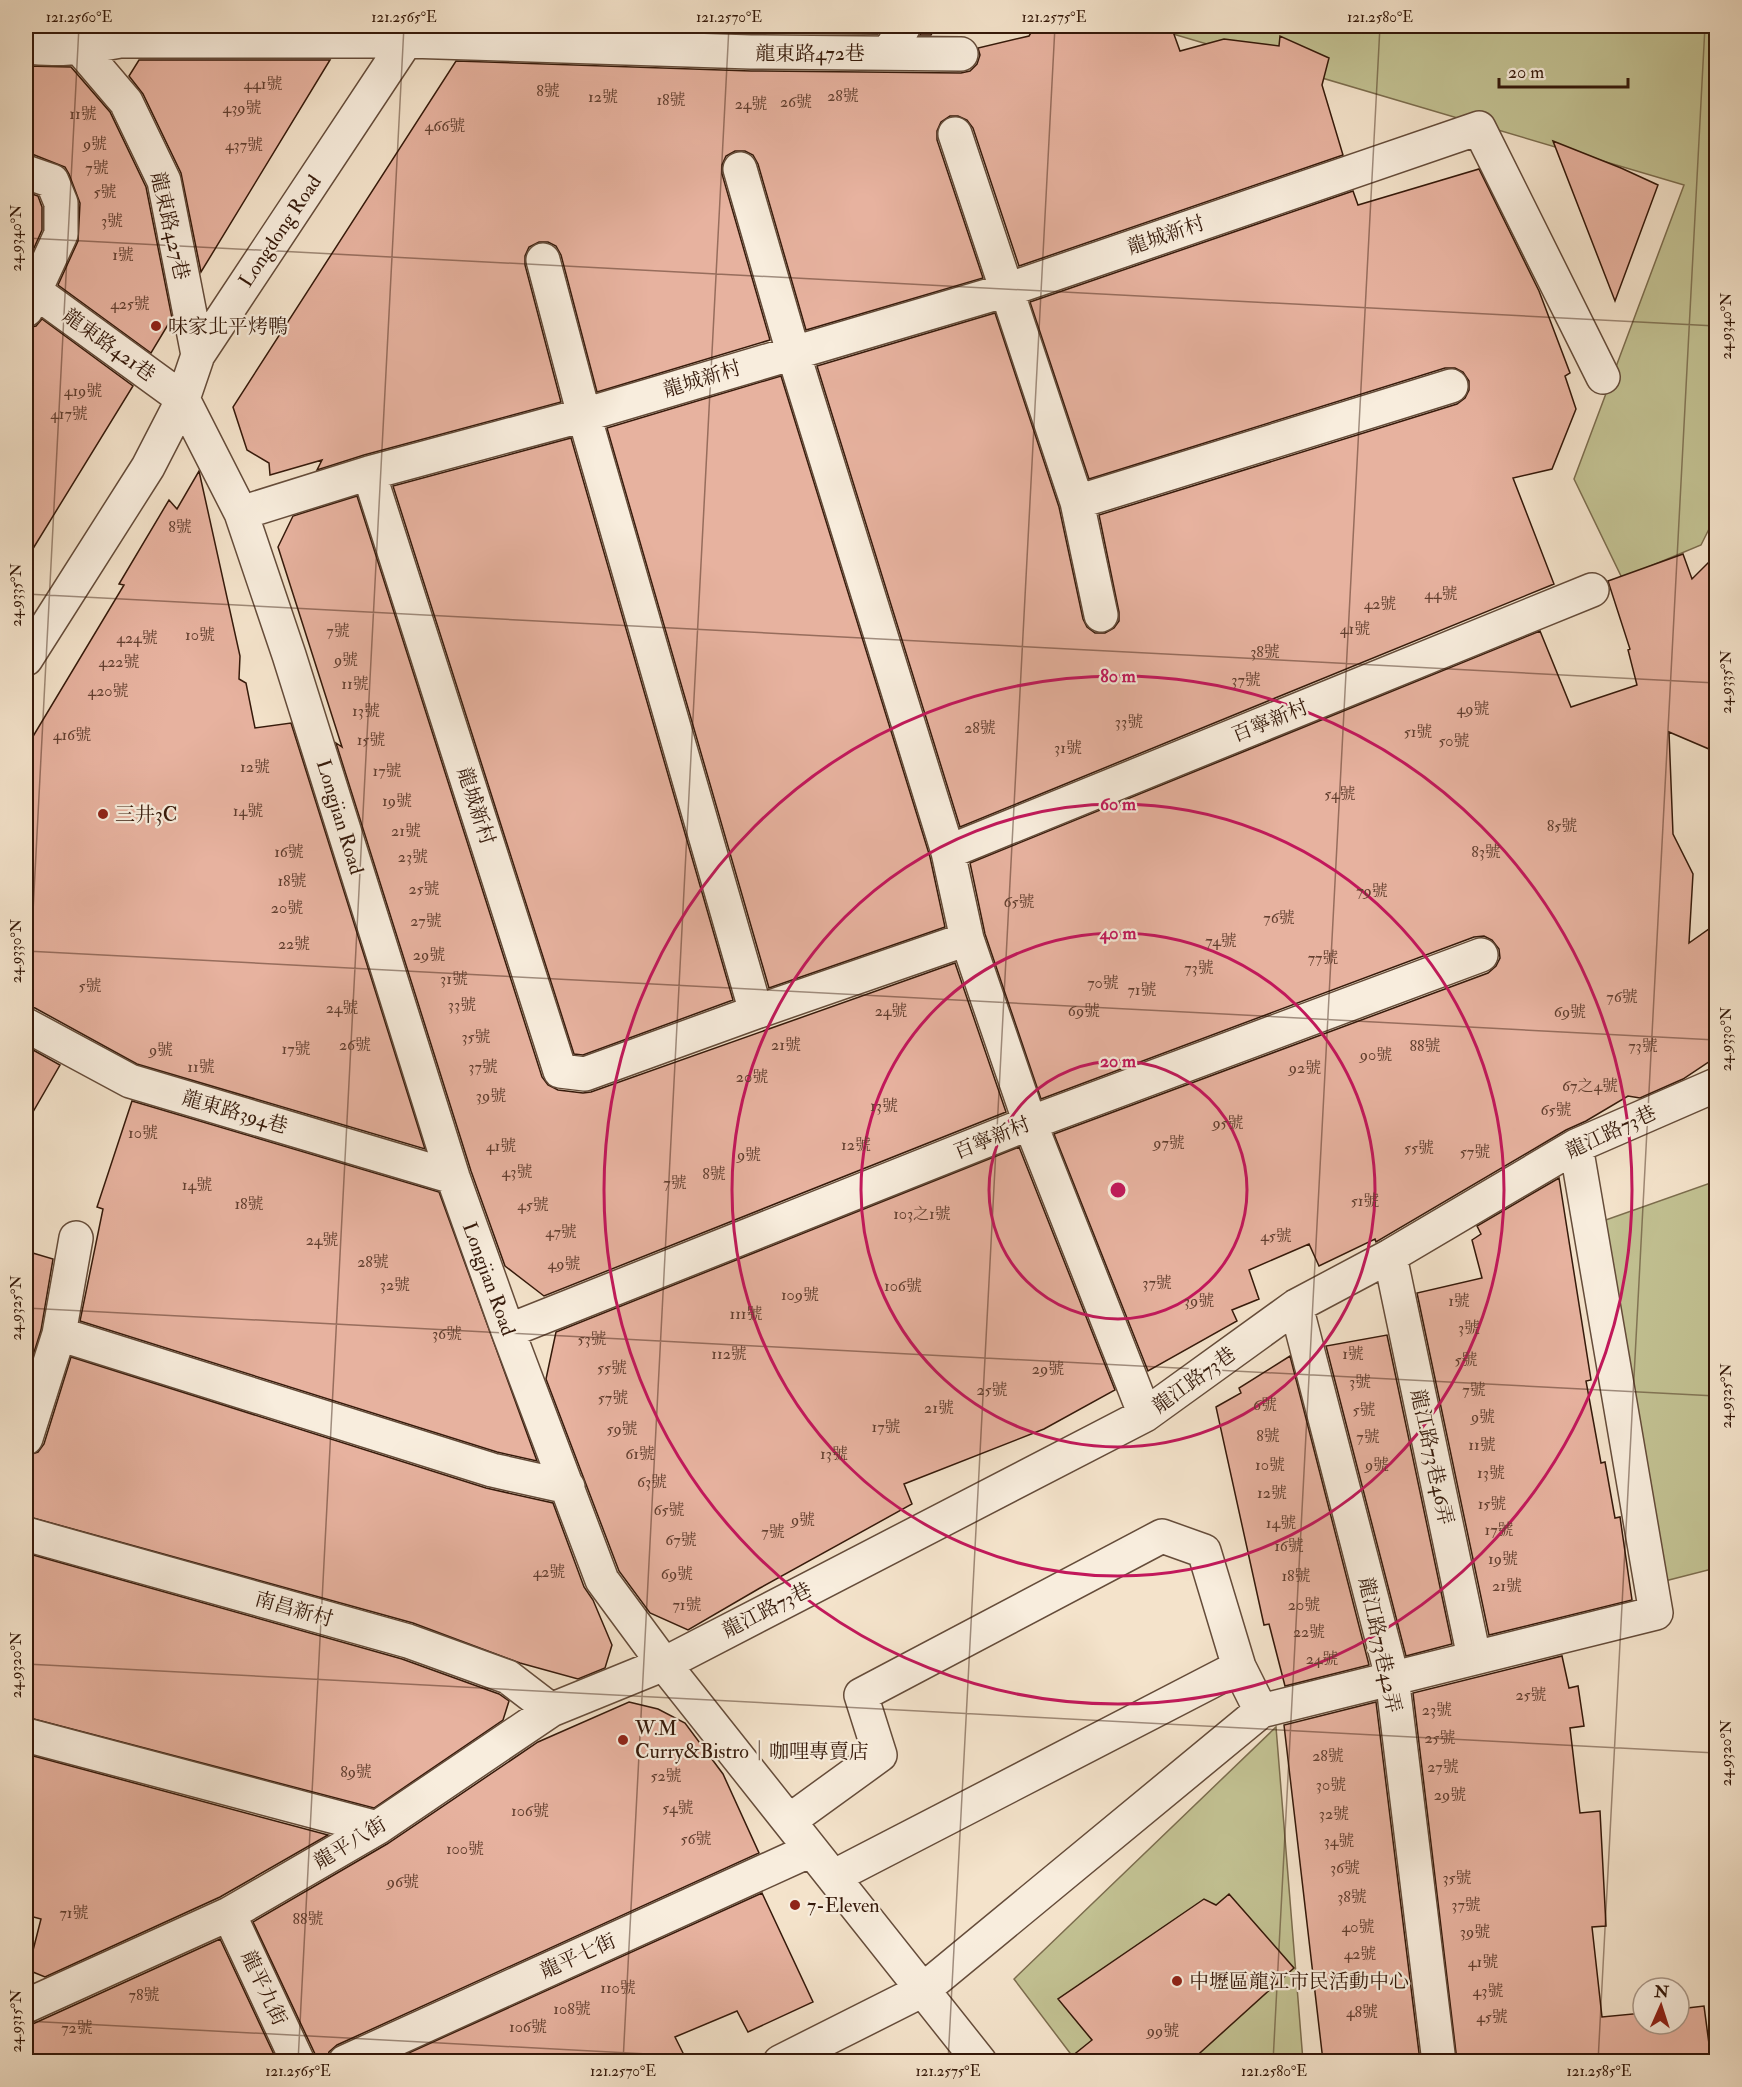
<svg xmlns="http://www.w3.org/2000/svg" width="1742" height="2087" font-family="'IM FELL Double Pica','Noto Serif TC',serif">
  <rect width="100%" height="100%" fill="#f4e3cb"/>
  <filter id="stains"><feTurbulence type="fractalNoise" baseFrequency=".00333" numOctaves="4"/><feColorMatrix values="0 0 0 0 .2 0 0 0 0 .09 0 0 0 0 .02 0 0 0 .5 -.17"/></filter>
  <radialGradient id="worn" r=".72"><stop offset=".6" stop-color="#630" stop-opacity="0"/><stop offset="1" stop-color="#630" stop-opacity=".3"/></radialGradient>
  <path fill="#c2c192" stroke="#7c6d4e" stroke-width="1.5" d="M1146,26H1716V515L1701,545L1622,578L1574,479L1684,185Z
    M1716,1181V1568L1661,1582L1600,1222Z
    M1276,1727L1303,2061H1076L1014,1979Z"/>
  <path fill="#e7b29f" stroke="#35190a" stroke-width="1.5" d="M26,26H75L74,29L50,30L26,29Z
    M509,26H883L878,34L751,33Z
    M923,26H936L931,35H920Z
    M1035,26H1171L1180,51L1224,39L1279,46L1280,36L1329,58L1322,85L1343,155L1019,266L973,128L967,120L958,116H950L941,122L937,131V140L983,278L806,330L758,164L753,155L745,151H735L726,156L722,165V174L770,340L597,392L561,255L556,246L548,242H539L529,247L525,256V265L561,402L364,455L317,470L322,460L270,475L269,463L247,450L233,407L456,61L751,71L961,73L970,71L977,64L980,55L978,48L1029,36Z
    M139,60H330L201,272L181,173L143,94L129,76Z
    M26,66L71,67L110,112L146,187L172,318L151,353L58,285L78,241L80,203L69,174L65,167L32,154H26Z
    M1553,141L1621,168L1658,185L1615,301Z
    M1479,169L1539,291L1570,373L1565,376L1576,409L1552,469L1513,478L1554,584L960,827L817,366L995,313L1059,507L1083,619L1087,627L1095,633H1105L1114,628L1119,621V612L1099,515L1457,404L1465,398L1469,390V381L1463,372L1455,368H1445L1089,479L1030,302L1353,191L1358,205Z
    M26,192L38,196L42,207V230L26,266Z
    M42,319L133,386L26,560V328L36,326Z
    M781,376L930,857L945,927L769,988L607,428Z
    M571,438L733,1000L583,1055L574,1054L393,486Z
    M199,471L240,656L239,679L246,683L255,728L291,723L425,1149L137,1064L35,1008L26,1006V748L124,585L119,584L169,500L177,509Z
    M357,496L542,1077L548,1085L558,1090L583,1093L591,1092L955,963L1006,1112L544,1296L505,1266L471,1171L336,743L342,747L278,547L293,516Z
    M1683,554L1692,579L1716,555V752L1669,732L1673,834L1693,874L1689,943L1716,924V1057L1683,1079L1640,1098L1628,1096L1586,1121L1566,1130L1376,1242L1375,1239L1319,1266L1309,1244L1249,1270L1259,1299L1232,1310L1237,1321L1148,1371L1054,1134L1488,973L1496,966L1500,958L1499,949L1492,940L1484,936L1474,937L1041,1099L985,934L970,863L1540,631L1571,707L1637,685L1628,650L1630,649L1608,581Z
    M26,1046L60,1065L26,1124Z
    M132,1101L439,1192L537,1461L497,1452L80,1321L103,1209L97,1207Z
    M1019,1147L1115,1390L1044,1429L904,1484L912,1504L760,1588L688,1630L650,1613L619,1571L546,1379L556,1332Z
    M1559,1178L1591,1380L1586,1381L1601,1463L1605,1462L1615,1518L1620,1517L1632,1600L1489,1635L1417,1293L1482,1278L1472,1240L1481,1234L1477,1226Z
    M26,1251L53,1259L41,1330L26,1378Z
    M1387,1335L1452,1644L1406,1656L1326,1346Z
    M1290,1356L1369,1665L1285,1686L1269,1624L1264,1625L1216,1407L1241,1393L1239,1388Z
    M71,1357L486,1488L553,1503L584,1587L593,1600L612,1645L605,1668L578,1679L520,1663L413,1623L26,1516V1456L38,1452L44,1444Z
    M26,1553L402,1659L499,1694L509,1701L503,1720L374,1808L26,1717Z
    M1562,1656L1569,1688L1578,1686L1584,1726L1570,1728L1580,1813L1600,1811L1606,1926L1592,1927L1602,2017L1643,2013V2024H1679V2009L1704,2006L1711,2059L1689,2061H1457L1413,1693Z
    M629,1702L658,1709L685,1723L723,1774L759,1853L337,2045L329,2052L326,2061H316L315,2054L253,1922L387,1844L538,1742Z
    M1376,1702L1420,2061H1323L1284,1725Z
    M26,1754L328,1835L220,1897L45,1977L28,1970L41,1919L26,1915Z
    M762,1893L813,2002L748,2032L737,2011L675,2037L687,2061H391Z
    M1229,1894L1294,1968L1191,2061H1066L1092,2040L1058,1999L1204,1899L1216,1905Z
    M220,1939L277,2061H26V2027Z"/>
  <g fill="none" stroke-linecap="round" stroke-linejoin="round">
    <defs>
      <path id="minor" d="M26,47C58,51 88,47 120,41H407L751,52L961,54
        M80,48L126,102L164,181L198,355
        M889,53L904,26
        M955,134L1077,502L1101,615
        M740,169L793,352L948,852L967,939L1030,1123L1145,1415
        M26,172L52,181L61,203V234L26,310
        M543,260L584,415L756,1012
        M36,292L183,399L241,513L289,655L453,1177L508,1331L602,1580L664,1664L980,2062
        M369,473L560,1071L585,1074L756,1012L967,939
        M1077,502L1451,386
        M241,513L369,473L584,415L1007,290L1479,128L1603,377
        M26,659L148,467L183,399L198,355L416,26
        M948,852L1592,590
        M26,1025L130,1081L453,1177
        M1390,1256L1474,1657
        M1296,1306L1392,1677L1439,2062
        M508,1331L1030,1123L1481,955
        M59,1334L492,1470L568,1487
        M26,1438L59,1334L76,1238
        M26,1534L408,1641L508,1677L551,1710
        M26,1735L377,1828
        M789,1821L880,1755L861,1695L1162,1536L1204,1551L1239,1667
        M833,1877L1239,1667L1261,1711
        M229,1914L298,2062
        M26,2006L229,1914L377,1828L551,1710L664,1664L1145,1415L1296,1306L1390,1256L1576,1146L1716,1085
        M345,2062L811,1850
        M780,2062L923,1990L1261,1711L1656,1613L1576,1146"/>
    </defs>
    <use href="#minor" stroke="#654c3a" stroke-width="36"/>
    <use href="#minor" stroke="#f8eddd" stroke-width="33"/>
  </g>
  <path fill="none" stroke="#35190a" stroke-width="1.5" stroke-opacity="0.45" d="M26,238L1716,326M26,594L1716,683M26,951L1716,1040M26,1046L79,26M26,1308L1716,1396M26,1664L1716,1753M26,2021L799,2062M298,2062L404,26M623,2062L729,26M948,2062L1055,26M1273,2062L1380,26M1598,2062L1705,26"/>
  <g fill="none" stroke="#c2185b" stroke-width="3">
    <circle cx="1118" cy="1190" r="129"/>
    <circle cx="1118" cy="1190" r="257"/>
    <circle cx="1118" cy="1190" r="386"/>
    <circle cx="1118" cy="1190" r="514"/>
  </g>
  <g fill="#8f2418" stroke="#f8eddd" stroke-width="2">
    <circle cx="156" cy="326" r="6"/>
    <circle cx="103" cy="814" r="6"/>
    <circle cx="623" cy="1740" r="6"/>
    <circle cx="795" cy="1905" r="6"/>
    <circle cx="1177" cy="1981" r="6"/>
  </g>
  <g text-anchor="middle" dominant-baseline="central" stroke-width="4.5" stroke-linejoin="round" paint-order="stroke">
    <g font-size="16" fill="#623f2f">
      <text x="263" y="84">441號</text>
      <text x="548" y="91">8號</text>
      <text x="843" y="96">28號</text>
      <text x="603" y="97">12號</text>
      <text x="671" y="100">18號</text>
      <text x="796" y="102">26號</text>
      <text x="751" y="104">24號</text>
      <text x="242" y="108">439號</text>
      <text x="83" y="114">11號</text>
      <text x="445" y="126">466號</text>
      <text x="95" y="144">9號</text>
      <text x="244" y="145">437號</text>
      <text x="97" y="168">7號</text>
      <text x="105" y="192">5號</text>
      <text x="112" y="221">3號</text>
      <text x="123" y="255">1號</text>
      <text x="130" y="304">425號</text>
      <text x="83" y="391">419號</text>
      <text x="69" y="414">417號</text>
      <text x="180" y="527">8號</text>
      <text x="1441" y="594">44號</text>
      <text x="1380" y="604">42號</text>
      <text x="1355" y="629">41號</text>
      <text x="338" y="631">7號</text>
      <text x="200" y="635">10號</text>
      <text x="137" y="638">424號</text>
      <text x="1265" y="652">38號</text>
      <text x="346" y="660">9號</text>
      <text x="119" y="662">422號</text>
      <text x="1246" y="680">37號</text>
      <text x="355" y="684">11號</text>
      <text x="108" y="691">420號</text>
      <text x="1473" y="709">49號</text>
      <text x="366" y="711">13號</text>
      <text x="1129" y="722">33號</text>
      <text x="980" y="728">28號</text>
      <text x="1418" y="732">51號</text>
      <text x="72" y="735">416號</text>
      <text x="371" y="740">15號</text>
      <text x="1454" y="741">50號</text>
      <text x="1068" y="748">31號</text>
      <text x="255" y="767">12號</text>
      <text x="387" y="771">17號</text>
      <text x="1340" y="794">54號</text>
      <text x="397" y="801">19號</text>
      <text x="248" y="811">14號</text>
      <text x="1562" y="826">85號</text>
      <text x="406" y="831">21號</text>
      <text x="289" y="852">16號</text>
      <text x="1486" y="852">83號</text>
      <text x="413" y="857">23號</text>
      <text x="292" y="881">18號</text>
      <text x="424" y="889">25號</text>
      <text x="1372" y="891">79號</text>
      <text x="1019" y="902">65號</text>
      <text x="287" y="908">20號</text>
      <text x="1279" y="918">76號</text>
      <text x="426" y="921">27號</text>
      <text x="1221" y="941">74號</text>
      <text x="294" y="944">22號</text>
      <text x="429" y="955">29號</text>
      <text x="1323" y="958">77號</text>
      <text x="1199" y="968">73號</text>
      <text x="454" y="979">31號</text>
      <text x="1103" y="983">70號</text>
      <text x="90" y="986">5號</text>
      <text x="1142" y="990">71號</text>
      <text x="1622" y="997">76號</text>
      <text x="462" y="1005">33號</text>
      <text x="342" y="1008">24號</text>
      <text x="891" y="1011">24號</text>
      <text x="1084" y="1011">69號</text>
      <text x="1570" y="1012">69號</text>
      <text x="476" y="1037">35號</text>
      <text x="355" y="1045">26號</text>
      <text x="786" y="1045">21號</text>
      <text x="1425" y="1046">88號</text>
      <text x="1643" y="1046">73號</text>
      <text x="296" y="1049">17號</text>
      <text x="161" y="1050">9號</text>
      <text x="1376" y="1055">90號</text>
      <text x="201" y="1067">11號</text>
      <text x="483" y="1067">37號</text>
      <text x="1305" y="1068">92號</text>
      <text x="752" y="1077">20號</text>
      <text x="1590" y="1086">67之4號</text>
      <text x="491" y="1096">39號</text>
      <text x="884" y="1106">13號</text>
      <text x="1556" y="1110">65號</text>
      <text x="1228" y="1123">95號</text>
      <text x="143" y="1133">10號</text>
      <text x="1169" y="1143">97號</text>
      <text x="856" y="1145">12號</text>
      <text x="501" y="1146">41號</text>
      <text x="1419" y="1148">55號</text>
      <text x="1475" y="1152">57號</text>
      <text x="749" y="1155">9號</text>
      <text x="517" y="1172">43號</text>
      <text x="714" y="1174">8號</text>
      <text x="675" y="1183">7號</text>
      <text x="197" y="1185">14號</text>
      <text x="1365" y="1201">51號</text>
      <text x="249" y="1204">18號</text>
      <text x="533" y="1205">45號</text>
      <text x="922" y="1214">103之1號</text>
      <text x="561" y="1232">47號</text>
      <text x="1276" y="1236">45號</text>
      <text x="322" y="1240">24號</text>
      <text x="373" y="1262">28號</text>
      <text x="564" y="1264">49號</text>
      <text x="1157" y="1283">37號</text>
      <text x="395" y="1285">32號</text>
      <text x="903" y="1286">106號</text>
      <text x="800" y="1295">109號</text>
      <text x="1199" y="1301">39號</text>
      <text x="1459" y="1301">1號</text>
      <text x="746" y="1314">111號</text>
      <text x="1469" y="1328">3號</text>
      <text x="447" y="1334">36號</text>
      <text x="592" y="1339">53號</text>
      <text x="729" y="1354">112號</text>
      <text x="1353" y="1354">1號</text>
      <text x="1466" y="1360">5號</text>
      <text x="612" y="1368">55號</text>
      <text x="1048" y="1369">29號</text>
      <text x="1360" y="1382">3號</text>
      <text x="992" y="1390">25號</text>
      <text x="1474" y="1390">7號</text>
      <text x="613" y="1398">57號</text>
      <text x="1265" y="1405">6號</text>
      <text x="939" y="1408">21號</text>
      <text x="1364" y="1410">5號</text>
      <text x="1483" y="1417">9號</text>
      <text x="886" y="1427">17號</text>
      <text x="622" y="1429">59號</text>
      <text x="1268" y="1436">8號</text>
      <text x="1368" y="1437">7號</text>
      <text x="1482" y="1445">11號</text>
      <text x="640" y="1454">61號</text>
      <text x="834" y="1454">13號</text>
      <text x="1270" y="1465">10號</text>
      <text x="1377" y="1465">9號</text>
      <text x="1491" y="1473">13號</text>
      <text x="652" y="1482">63號</text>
      <text x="1272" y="1493">12號</text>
      <text x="1492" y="1504">15號</text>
      <text x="669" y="1510">65號</text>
      <text x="803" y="1520">9號</text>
      <text x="1281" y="1523">14號</text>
      <text x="1499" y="1530">17號</text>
      <text x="773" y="1532">7號</text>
      <text x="681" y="1540">67號</text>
      <text x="1289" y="1546">16號</text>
      <text x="1503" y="1559">19號</text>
      <text x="549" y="1572">42號</text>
      <text x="677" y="1574">69號</text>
      <text x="1296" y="1576">18號</text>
      <text x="1507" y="1586">21號</text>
      <text x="687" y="1605">71號</text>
      <text x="1304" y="1605">20號</text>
      <text x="1309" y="1632">22號</text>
      <text x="1322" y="1659">24號</text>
      <text x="1531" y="1695">25號</text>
      <text x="1437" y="1710">23號</text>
      <text x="1440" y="1738">25號</text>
      <text x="1328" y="1756">28號</text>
      <text x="1443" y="1767">27號</text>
      <text x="356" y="1772">89號</text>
      <text x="666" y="1776">52號</text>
      <text x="1331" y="1785">30號</text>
      <text x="1450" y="1795">29號</text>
      <text x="678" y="1808">54號</text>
      <text x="530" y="1811">106號</text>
      <text x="1334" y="1814">32號</text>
      <text x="696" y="1839">56號</text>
      <text x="1339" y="1841">34號</text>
      <text x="465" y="1849">100號</text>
      <text x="1345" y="1868">36號</text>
      <text x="1457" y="1878">35號</text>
      <text x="403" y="1882">96號</text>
      <text x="1352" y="1897">38號</text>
      <text x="1466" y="1905">37號</text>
      <text x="74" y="1913">71號</text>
      <text x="308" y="1919">88號</text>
      <text x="1358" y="1927">40號</text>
      <text x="1475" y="1932">39號</text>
      <text x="1360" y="1954">42號</text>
      <text x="1483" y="1962">41號</text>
      <text x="618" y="1988">110號</text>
      <text x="1488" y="1991">43號</text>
      <text x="144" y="1995">78號</text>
      <text x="572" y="2009">108號</text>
      <text x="1362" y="2012">48號</text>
      <text x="1492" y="2017">45號</text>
      <text x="528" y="2027">106號</text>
      <text x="77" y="2028">72號</text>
      <text x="1163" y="2031">99號</text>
    </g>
    <g font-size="20" fill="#35190a" stroke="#f8eddd">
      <text x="810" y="53">龍東路472巷</text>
      <text transform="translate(170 226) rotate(77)">龍東路427巷</text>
      <text transform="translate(280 231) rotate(-56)">Longdong Road</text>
      <text transform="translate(1166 235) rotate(-19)">龍城新村</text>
      <text transform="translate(109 345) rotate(36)">龍東路421巷</text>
      <text transform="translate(702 379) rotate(-17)">龍城新村</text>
      <text transform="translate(1270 721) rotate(-22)">百寧新村</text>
      <text transform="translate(476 806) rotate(72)">龍城新村</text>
      <text transform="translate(340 817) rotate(73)">Longjian Road</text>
      <text transform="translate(235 1112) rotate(16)">龍東路394巷</text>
      <text transform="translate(1611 1132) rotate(-25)">龍江路73巷</text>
      <text transform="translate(992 1138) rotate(-22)">百寧新村</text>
      <text transform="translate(489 1279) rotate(70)">Longjian Road</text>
      <text transform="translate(1194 1380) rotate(-36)">龍江路73巷</text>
      <text transform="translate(1432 1457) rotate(78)">龍江路73巷46弄</text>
      <text transform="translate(294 1609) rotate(16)">南昌新村</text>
      <text transform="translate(767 1610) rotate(-27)">龍江路73巷</text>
      <text transform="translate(1380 1645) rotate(78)">龍江路73巷42弄</text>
      <text transform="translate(350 1843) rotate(-31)">龍平八街</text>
      <text transform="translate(578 1956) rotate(-24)">龍平七街</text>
      <text transform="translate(264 1988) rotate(65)">龍平九街</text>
    </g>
    <g font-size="20" fill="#35190a" stroke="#f8eddd" text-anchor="start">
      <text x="168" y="326">味家北平烤鴨</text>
      <text x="115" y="814">三井3C</text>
      <text x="635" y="1728">W.M<tspan x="635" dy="23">Curry&amp;Bistro｜咖哩專賣店</tspan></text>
      <text x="807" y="1905">7-Eleven</text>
      <text x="1189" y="1981">中壢區龍江市民活動中心</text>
    </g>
  </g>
  <circle cx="1118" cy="1190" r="9" fill="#c2185b" stroke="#f8eddd" stroke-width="3"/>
  <g font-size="18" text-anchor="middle" font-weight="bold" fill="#c2185b" stroke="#f8eddd" stroke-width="4.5" stroke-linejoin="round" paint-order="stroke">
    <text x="1118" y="682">80 m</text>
    <text x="1118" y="810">60 m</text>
    <text x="1118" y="939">40 m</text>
    <text x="1118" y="1067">20 m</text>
  </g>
  <rect width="1742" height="2087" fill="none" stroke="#f4e3cb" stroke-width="66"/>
  <g transform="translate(1661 2006) rotate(3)"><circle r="28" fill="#f8eddd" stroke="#aa9889" stroke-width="1.5"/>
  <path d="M0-4.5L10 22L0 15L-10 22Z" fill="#8f2418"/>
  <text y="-9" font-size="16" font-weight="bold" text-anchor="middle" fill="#35190a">N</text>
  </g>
  <path d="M1499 78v9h129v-9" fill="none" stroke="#35190a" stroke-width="3"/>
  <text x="1508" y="78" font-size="18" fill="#35190a" stroke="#f8eddd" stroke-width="4.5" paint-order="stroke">20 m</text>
  <rect x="33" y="33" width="1676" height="2021" fill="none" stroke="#35190a" stroke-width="2"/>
  <g font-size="15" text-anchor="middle" fill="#35190a">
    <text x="79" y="22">121.2560°E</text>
    <text x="404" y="22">121.2565°E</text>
    <text x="729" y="22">121.2570°E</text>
    <text x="1054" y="22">121.2575°E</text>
    <text x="1380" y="22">121.2580°E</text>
    <text transform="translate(16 238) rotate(-90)" y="5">24.9340°N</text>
    <text transform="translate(1726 326) rotate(-90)" y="5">24.9340°N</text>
    <text transform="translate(16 595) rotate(-90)" y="5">24.9335°N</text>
    <text transform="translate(1726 682) rotate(-90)" y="5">24.9335°N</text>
    <text transform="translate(16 951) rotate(-90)" y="5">24.9330°N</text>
    <text transform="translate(1726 1039) rotate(-90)" y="5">24.9330°N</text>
    <text transform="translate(16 1308) rotate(-90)" y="5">24.9325°N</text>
    <text transform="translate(1726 1396) rotate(-90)" y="5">24.9325°N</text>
    <text transform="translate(16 1665) rotate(-90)" y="5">24.9320°N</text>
    <text transform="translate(1726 1753) rotate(-90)" y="5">24.9320°N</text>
    <text transform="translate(16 2021) rotate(-90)" y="5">24.9315°N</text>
    <text x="298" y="2076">121.2565°E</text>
    <text x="623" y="2076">121.2570°E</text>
    <text x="948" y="2076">121.2575°E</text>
    <text x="1274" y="2076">121.2580°E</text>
    <text x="1599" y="2076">121.2585°E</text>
  </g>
  <rect width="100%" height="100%" filter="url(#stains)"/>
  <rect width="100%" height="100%" fill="url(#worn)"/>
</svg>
